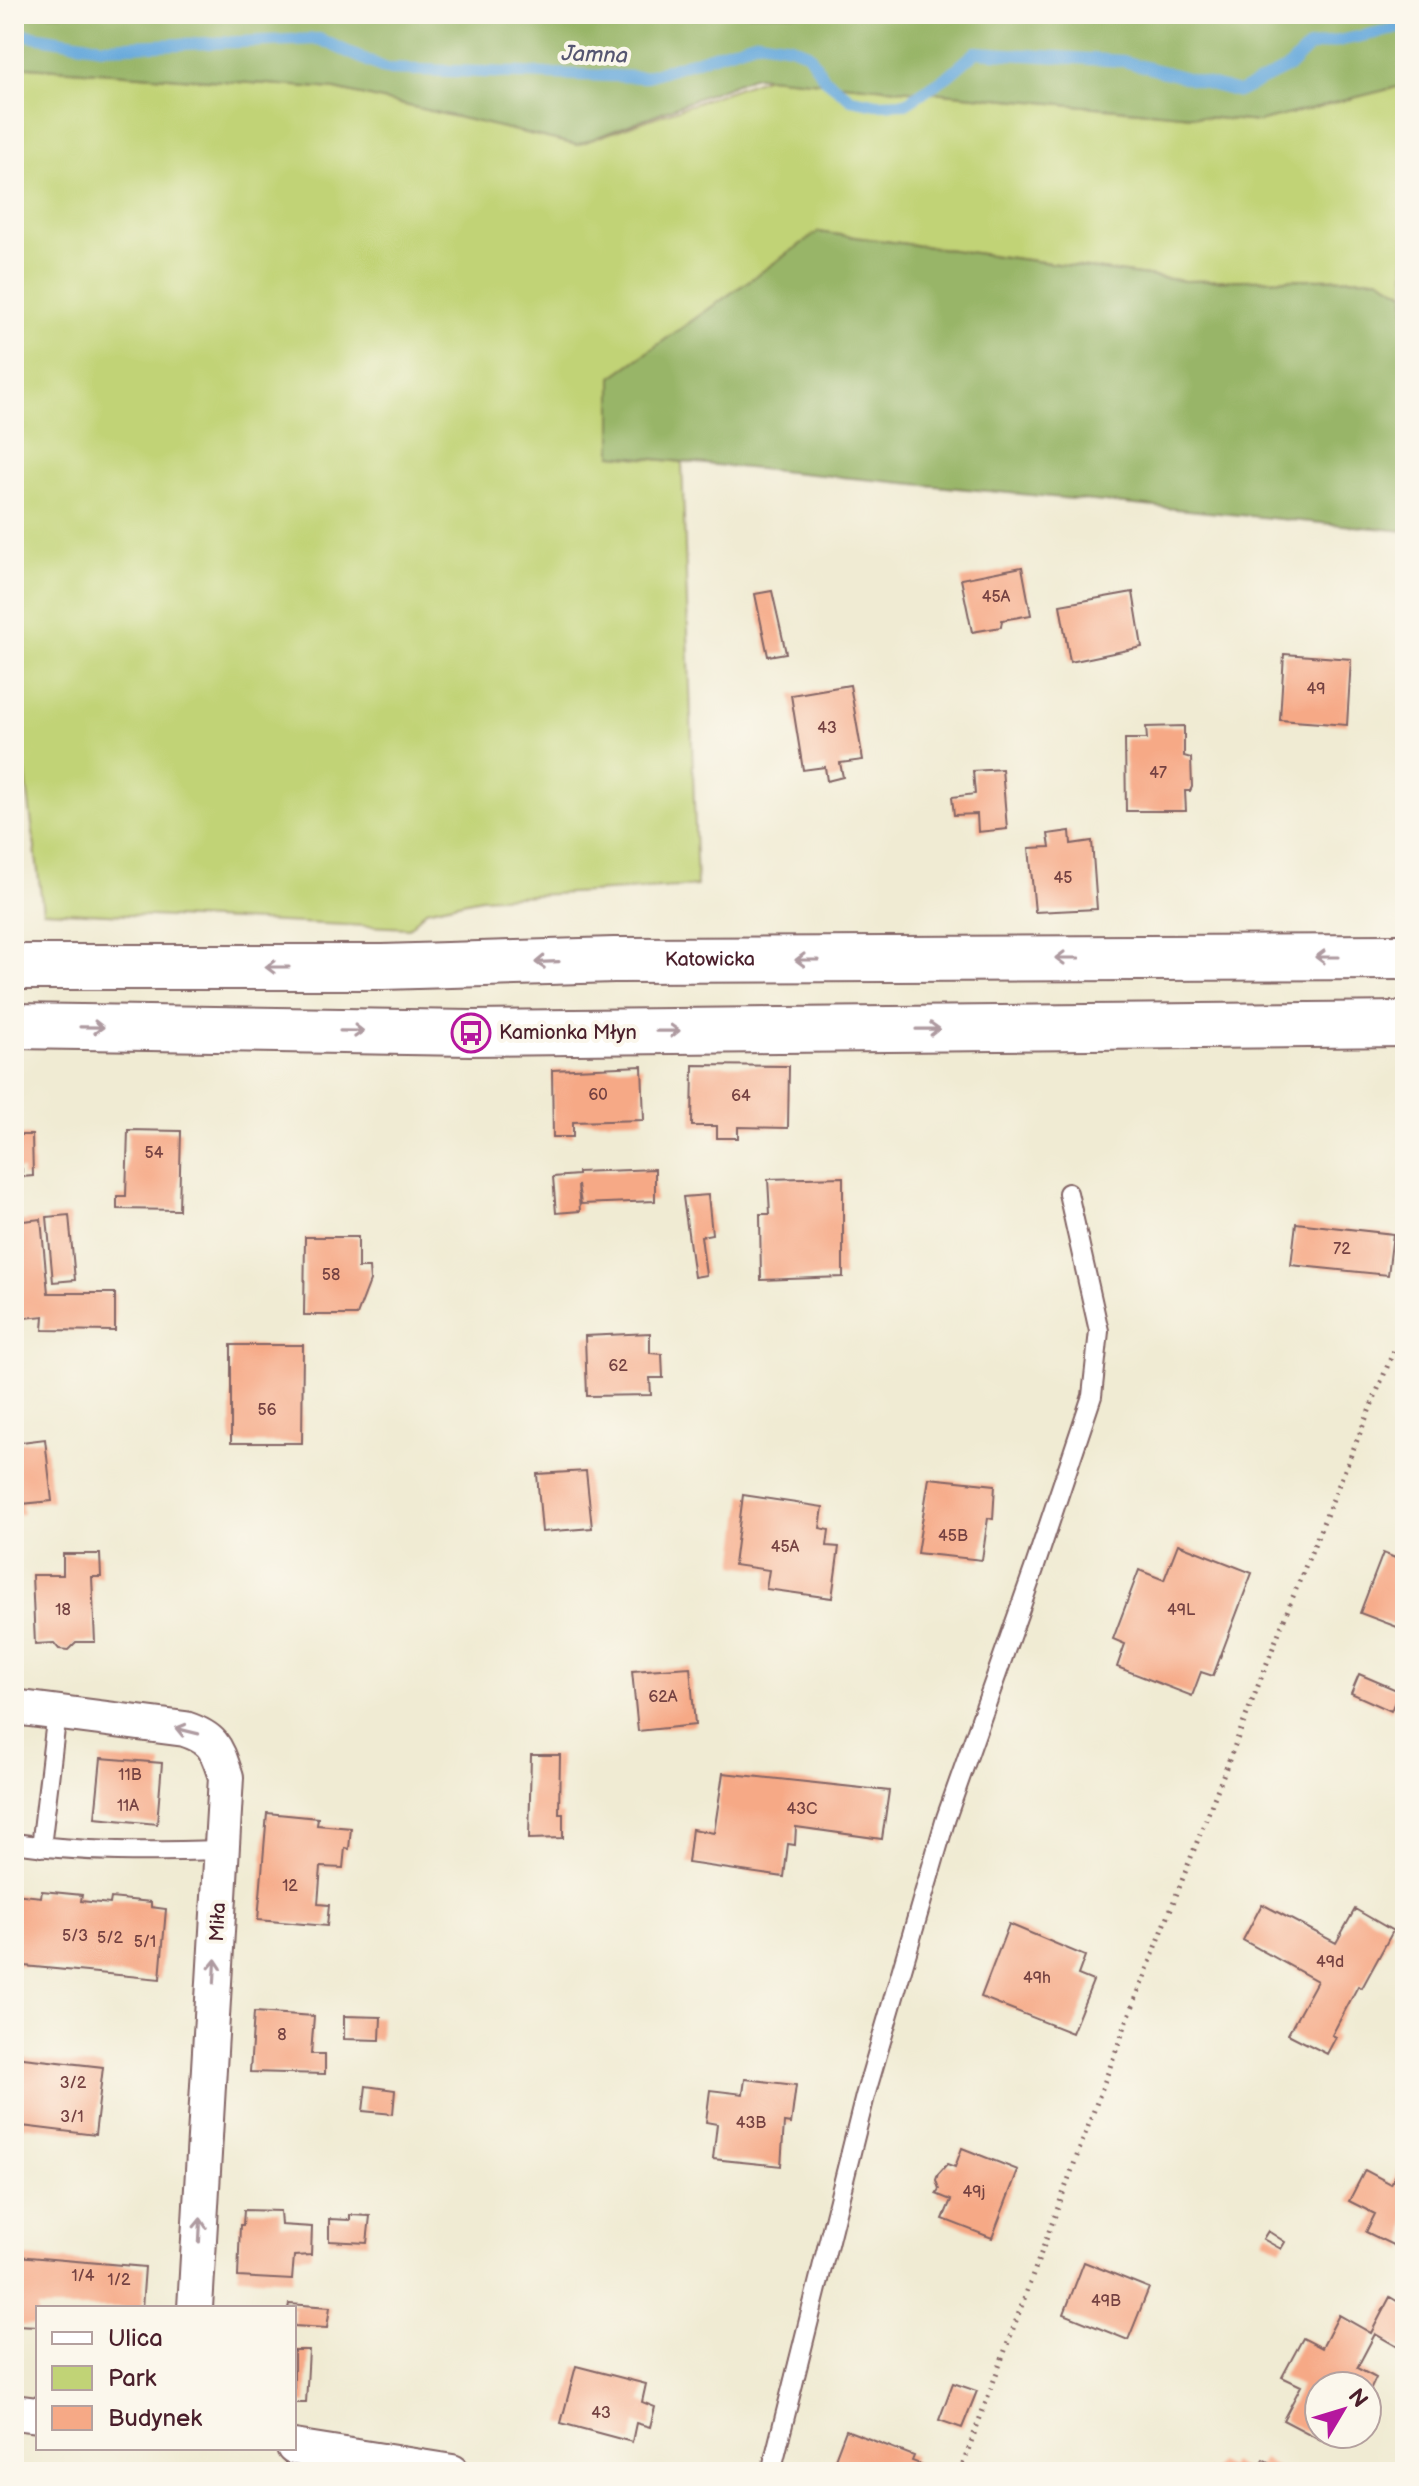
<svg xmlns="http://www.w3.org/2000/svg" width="1419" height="2486" font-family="'Balsamiq Sans',sans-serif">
  <rect width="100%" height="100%" fill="#fbf7ec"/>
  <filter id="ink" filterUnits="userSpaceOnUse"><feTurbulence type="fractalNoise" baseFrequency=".0125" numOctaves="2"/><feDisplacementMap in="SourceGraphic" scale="16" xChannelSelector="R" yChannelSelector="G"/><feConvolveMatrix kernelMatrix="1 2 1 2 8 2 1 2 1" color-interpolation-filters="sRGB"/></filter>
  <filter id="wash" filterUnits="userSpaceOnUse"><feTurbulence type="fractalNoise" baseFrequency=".006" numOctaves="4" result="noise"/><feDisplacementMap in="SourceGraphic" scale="32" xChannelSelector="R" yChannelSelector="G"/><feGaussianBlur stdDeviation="1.8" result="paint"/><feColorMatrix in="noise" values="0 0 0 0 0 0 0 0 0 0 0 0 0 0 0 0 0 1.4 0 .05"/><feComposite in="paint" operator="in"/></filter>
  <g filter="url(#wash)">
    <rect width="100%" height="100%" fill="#f0ebd3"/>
    <path fill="#c1d376" stroke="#867950" stroke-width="2" d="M14,66L335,89L577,145L768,77L1258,122L1405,85V293L1378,278L1185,281L818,232L612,455L682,462L697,886L481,898L426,910L409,928L43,911L14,684Z"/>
    <path fill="#98b567" stroke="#716a49" stroke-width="2" d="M14,14H1405V85L1258,122L755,76L577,145L335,89L14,66Z
      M818,232L1185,281L1378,278L1405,293V531L612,455V377Z"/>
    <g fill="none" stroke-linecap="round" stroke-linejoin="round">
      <path stroke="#66a9db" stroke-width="12" d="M14,33L102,47L319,39L386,69L644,77L758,41L791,46L808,53L824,78L851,99L877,104L906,103L948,76L976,52L1123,61L1239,92L1289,67L1309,47L1405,27"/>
    </g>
    <g id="blocks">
      <path fill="#f6a986" d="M1022,567L1031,615L1002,620L1001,627L972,632L961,579Z
        M772,591L786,653L768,656L755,594Z
        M1133,592L1142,647L1070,662L1060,605Z
        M1284,654L1351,659L1347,725L1280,720Z
        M850,685L863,760L840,763L843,777L827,781L825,767L803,770L791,695Z
        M1184,726V756L1191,758L1192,787L1190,791H1185L1186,811H1126L1125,739H1147L1146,727Z
        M1002,769L1007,829L978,832L977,814L954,815L952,797L975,794L973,771Z
        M1070,831L1071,844L1092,841L1097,909L1035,912L1029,848L1050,847L1048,834Z
        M693,1065L789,1066L788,1128L738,1127V1138H717V1126H692Z
        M642,1066L644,1120L573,1122V1137H553L552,1070Z
        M128,1130L181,1131L179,1210L117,1209V1196H126Z
        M14,1135H32L33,1176L22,1177V1169L16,1170Z
        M655,1169V1201L581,1204L578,1185L580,1211L556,1213L553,1177L578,1175V1172Z
        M843,1177V1277L761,1280L760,1214H770L768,1179Z
        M708,1195L712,1234L701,1236L706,1275L694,1277L683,1197Z
        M69,1215L75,1280L53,1282L47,1217Z
        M41,1219L48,1293H115V1331L43,1330L44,1316L14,1319V1222Z
        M1296,1223L1393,1234L1388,1275L1291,1265Z
        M305,1237H358V1268H369L370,1281L357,1315H304Z
        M650,1333V1353L662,1354L663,1378H650L651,1395L587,1396L585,1336Z
        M231,1345H303L302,1443H231Z
        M45,1439L52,1501L22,1504L23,1514L14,1515V1443Z
        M586,1471L592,1528L542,1532L537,1474Z
        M929,1478L995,1485L993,1519L988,1518L982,1560L917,1553Z
        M743,1495L823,1507L820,1528L829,1530L827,1546L839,1547L832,1598L766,1589L769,1570L734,1565Z
        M1178,1544L1252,1573L1213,1676L1201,1672L1192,1696L1117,1667L1125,1644L1113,1639L1139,1570L1164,1580Z
        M1383,1553L1405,1562V1630L1360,1613Z
        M63,1554H100L101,1577H92L95,1642H76L68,1650L59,1649L54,1643L35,1644L32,1575H63Z
        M690,1667L695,1725L638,1731L632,1671Z
        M1359,1674L1399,1691L1391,1711L1351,1693Z
        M531,1755H560L559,1814H563V1838L529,1839Z
        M101,1758L162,1763L157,1824L95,1818Z
        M723,1773L889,1791L882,1839L796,1827L795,1845L788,1844L784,1877L688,1863L692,1829L714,1833Z
        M267,1813L318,1818L317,1825L351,1828L349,1849L345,1848L343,1868L321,1867L318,1904L329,1905L327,1926L258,1920Z
        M42,1891L82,1895L81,1901L110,1904L111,1898L151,1902V1907L166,1909L160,1979L14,1965V1894L41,1897Z
        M1262,1904L1336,1943L1355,1909L1393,1931L1362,1988L1358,1986L1332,2035L1336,2037L1327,2054L1288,2034L1317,1981L1243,1940Z
        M1009,1924L1085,1956L1078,1975L1093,1981L1072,2033L981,1997Z
        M254,2012L314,2016L311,2054H325V2074L250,2072Z
        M344,2016L381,2017L380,2040L344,2039Z
        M14,2057L103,2067L95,2135L14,2125Z
        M745,2079L796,2085L791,2124L784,2123L781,2166L713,2159L717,2124L706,2122L710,2090L743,2094Z
        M366,2086L395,2090L393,2114L363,2111Z
        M962,2148L1018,2170L992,2238L943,2219L951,2200L936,2194L939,2189L936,2180L938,2174L947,2164L955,2167Z
        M1405,2157V2251L1366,2232L1375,2214L1349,2201L1365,2170L1391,2184Z
        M244,2210L280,2211L281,2225L312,2227L311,2255L294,2256L292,2280L238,2277L240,2225H243Z
        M350,2215L370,2216L367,2243L329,2241V2219L350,2220Z
        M1268,2231L1285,2242L1281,2249L1263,2239Z
        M17,2256L145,2267L142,2308H38V2326L14,2325Z
        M1084,2262L1149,2288L1128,2340L1064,2314Z
        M1390,2297L1405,2306V2351L1375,2334L1357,2368L1376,2378L1367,2397V2386H1319V2434H1324L1321,2440L1283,2420L1301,2386L1282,2377L1303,2338L1322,2348L1339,2315L1371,2333Z
        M289,2304L330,2307L327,2328L294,2326V2308H288Z
        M294,2350H309L306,2403H294Z
        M576,2366L646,2384L642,2402L655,2407L650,2427L636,2423L632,2442L561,2423Z
        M953,2383L977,2391L962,2428L939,2420Z
        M846,2430L914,2456L912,2461L923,2465L920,2472H830Z
        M1263,2459L1286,2472H1255Z
        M1218,2462L1228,2467L1231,2462L1249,2472H1212Z"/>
    </g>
  </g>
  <g filter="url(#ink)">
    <use href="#blocks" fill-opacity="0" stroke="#846666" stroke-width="2"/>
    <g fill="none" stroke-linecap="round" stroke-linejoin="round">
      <defs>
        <path id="lane" d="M14,1843C83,1853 153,1852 222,1850
          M41,1847L57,1712
          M771,2472L865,2096L946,1818L1034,1569L1092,1396L1099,1331L1068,1193"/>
        <path id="street" d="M14,1707L185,1729C215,1739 216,1748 226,1777L195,2308
          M14,2412L38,2415
          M294,2447L452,2472"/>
        <g id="primary">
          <path id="s1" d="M14,967H383L614,960L1405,957"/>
          <path d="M14,1026L471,1033L1405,1024"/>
        </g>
      </defs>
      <use href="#lane" stroke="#846666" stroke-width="22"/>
      <use href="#street" stroke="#846666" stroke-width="38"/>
      <use href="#primary" stroke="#846666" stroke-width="48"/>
      <path stroke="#846666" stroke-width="5" stroke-dasharray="2 6" stroke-linecap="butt" d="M960,2472L1127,2021L1292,1599L1394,1350L1405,1335"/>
      <use href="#lane" stroke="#fff" stroke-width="18"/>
      <use href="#street" stroke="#fff" stroke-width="34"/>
      <use href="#primary" stroke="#fff" stroke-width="44"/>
    </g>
    <defs><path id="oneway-shaft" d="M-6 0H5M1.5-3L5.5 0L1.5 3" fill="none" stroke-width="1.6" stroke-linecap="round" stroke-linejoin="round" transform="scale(2)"/></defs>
    <g stroke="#ae9aa0">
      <use href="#oneway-shaft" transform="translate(1327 957) rotate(180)"/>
      <use href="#oneway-shaft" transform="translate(1067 958) rotate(180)"/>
      <use href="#oneway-shaft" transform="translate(807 960) rotate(180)"/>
      <use href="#oneway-shaft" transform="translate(547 962) rotate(178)"/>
      <use href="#oneway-shaft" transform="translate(277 967) rotate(-180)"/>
      <use href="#oneway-shaft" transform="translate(92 1027) rotate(1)"/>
      <use href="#oneway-shaft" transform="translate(928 1029) rotate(-1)"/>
      <use href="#oneway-shaft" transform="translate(352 1031) rotate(1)"/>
      <use href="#oneway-shaft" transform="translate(668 1031) rotate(-1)"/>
      <use href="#oneway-shaft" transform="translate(187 1731) rotate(-166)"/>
      <use href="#oneway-shaft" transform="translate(215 1971) rotate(-87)"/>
      <use href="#oneway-shaft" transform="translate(200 2230) rotate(-87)"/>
    </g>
  </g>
  <defs>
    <symbol id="bus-ring" viewBox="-11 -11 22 22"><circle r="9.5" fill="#fbf7ec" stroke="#b5179e" stroke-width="1.5"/><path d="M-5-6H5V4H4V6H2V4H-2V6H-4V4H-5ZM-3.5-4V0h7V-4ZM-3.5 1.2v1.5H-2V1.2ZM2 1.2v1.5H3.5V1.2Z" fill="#b5179e"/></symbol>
  </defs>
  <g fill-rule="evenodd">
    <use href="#bus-ring" x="449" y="1011" width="44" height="44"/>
  </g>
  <g text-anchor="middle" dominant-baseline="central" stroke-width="8" stroke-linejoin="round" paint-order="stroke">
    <g font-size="16" fill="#754242">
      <text x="996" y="597">45A</text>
      <text x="1316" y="689">49</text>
      <text x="827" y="728">43</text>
      <text x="1158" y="773">47</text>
      <text x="1063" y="878">45</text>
      <text x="598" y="1095">60</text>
      <text x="741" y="1096">64</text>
      <text x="154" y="1153">54</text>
      <text x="1342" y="1249">72</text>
      <text x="331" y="1275">58</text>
      <text x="618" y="1366">62</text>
      <text x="267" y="1410">56</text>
      <text x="953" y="1536">45B</text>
      <text x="785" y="1547">45A</text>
      <text x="63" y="1610">18</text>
      <text x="1181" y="1610">49L</text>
      <text x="663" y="1697">62A</text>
      <text x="130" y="1775">11B</text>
      <text x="128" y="1806">11A</text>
      <text x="802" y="1809">43C</text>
      <text x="290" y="1886">12</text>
      <text x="75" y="1936">5/3</text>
      <text x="110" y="1938">5/2</text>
      <text x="145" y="1942">5/1</text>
      <text x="1330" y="1962">49d</text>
      <text x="1037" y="1978">49h</text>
      <text x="282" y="2035">8</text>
      <text x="73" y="2083">3/2</text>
      <text x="72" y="2117">3/1</text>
      <text x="751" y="2123">43B</text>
      <text x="974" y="2192">49j</text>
      <text x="83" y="2276">1/4</text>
      <text x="119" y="2280">1/2</text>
      <text x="1106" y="2301">49B</text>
      <text x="601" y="2413">43</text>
    </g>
    <g font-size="20" fill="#4a1f2b" stroke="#fbf7ec">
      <text stroke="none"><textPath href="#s1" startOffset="696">Katowicka</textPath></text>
      <text transform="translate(218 1922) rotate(-87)">Miła</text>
    </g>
    <g font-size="20" fill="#4a1f2b" stroke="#fbf7ec" text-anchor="start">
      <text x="499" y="1033">Kamionka Młyn</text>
    </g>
    <g font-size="22" font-style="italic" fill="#555671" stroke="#fbf7ec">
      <text transform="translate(595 55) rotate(2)">Jamna</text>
    </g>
  </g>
  <rect width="1419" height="2486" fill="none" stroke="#fbf7ec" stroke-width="48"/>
  <rect x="36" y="2306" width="260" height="144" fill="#fbf7ec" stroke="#b4a19f" stroke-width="2"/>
  <rect x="52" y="2332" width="40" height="12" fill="#ffffff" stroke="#b4a19f" stroke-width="2"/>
  <text x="108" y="2346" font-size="24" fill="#4a1f2b">Ulica</text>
  <rect x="52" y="2366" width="40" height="24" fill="#c1d376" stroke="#b4a19f" stroke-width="2"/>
  <text x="108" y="2386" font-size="24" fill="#4a1f2b">Park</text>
  <rect x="52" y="2406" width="40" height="24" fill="#f6a986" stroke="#b4a19f" stroke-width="2"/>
  <text x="108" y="2426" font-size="24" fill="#4a1f2b">Budynek</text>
  <g transform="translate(1343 2410) rotate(52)"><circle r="38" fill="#fbf7ec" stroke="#b4a19f" stroke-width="2"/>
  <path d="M0-6L14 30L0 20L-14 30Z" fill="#b5179e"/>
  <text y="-12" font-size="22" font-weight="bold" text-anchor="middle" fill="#4a1f2b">N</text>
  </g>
</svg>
